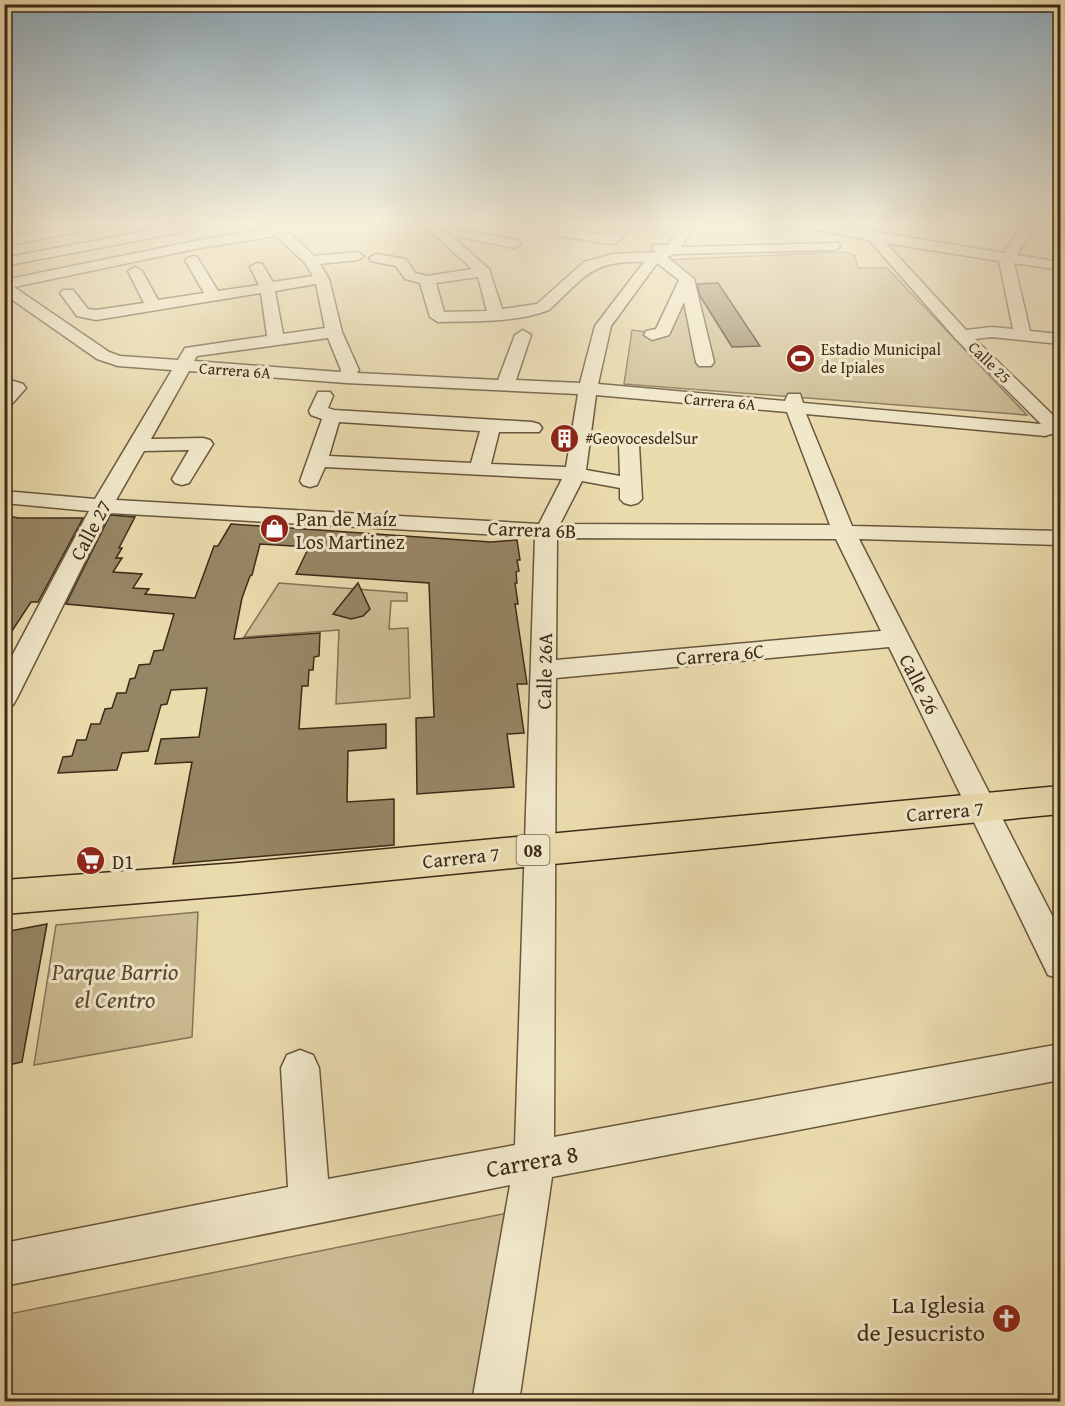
<svg xmlns="http://www.w3.org/2000/svg" width="1065" height="1406" font-family="'Gentium Book Plus',serif">
  <rect width="100%" height="100%" fill="#eadbad"/>
  <filter id="stains"><feTurbulence type="fractalNoise" baseFrequency=".00333" numOctaves="4"/><feColorMatrix values="0 0 0 0 .2 0 0 0 0 .09 0 0 0 0 .02 0 0 0 .5 -.17"/></filter>
  <radialGradient id="worn" r=".72"><stop offset=".6" stop-color="#630" stop-opacity="0"/><stop offset="1" stop-color="#630" stop-opacity=".3"/></radialGradient>
  <path fill="#cdbd94" stroke="#857456" stroke-width="1.5" d="M846,252L855,256L858,268H887L1027,415L624,384L632,330L648,332L659,327L680,279L664,260Z
    M279,583L407,593V601H391L389,629L408,628L410,698L336,704L339,630L244,637Z
    M198,912L192,1037L34,1065L56,925Z
    M517,1211L481,1401H5L4,1315Z"/>
  <path fill="#978665" stroke="#3d2a18" stroke-width="1.5" d="M718,283L760,346L732,347L700,296L697,284Z
    M4,515L18,518H83L38,602H31L4,643Z
    M110,515L135,517L119,548H122L116,558H122L113,572L142,574L133,588L149,589L145,594L195,598L214,546H218L231,524L491,542L517,540L520,560H517L519,571L516,572L517,583H515L518,604H515L527,684H517L524,733L507,734L514,787L417,794L416,718L434,717L429,583L296,574L309,547L260,544L252,575L250,576L242,598L234,639L320,633L319,656L314,657L313,670H309L308,686H302L299,729L386,724V748L348,751L347,802L394,799V845L173,864L192,762L155,764L161,739L199,737L207,688L171,690L167,704L161,705L148,751L122,753L117,770L58,773L63,757L72,756L77,740H86L91,724H100L105,709L112,708L117,693H126L130,679L135,678L139,665L150,664L154,651L163,650L174,614L66,604Z
    M358,583L370,609L363,616L351,619L333,614Z
    M47,924L22,1062L4,1066V932Z"/>
  <g fill="none" stroke-linecap="round" stroke-linejoin="round">
    <defs>
      <path id="minor" d="M74,225H102L95,229L4,246V238Z
        M177,225H205L198,229L4,266V258Z
        M271,225H285L286,230L314,256L357,252L364,256L357,260L320,264L329,279L342,332L359,370L357,373L498,380L515,335L523,330L531,335L516,380L580,383L595,326L644,262C591,260 585,277 549,310C515,323 474,321 438,322L430,317L420,283L405,279L396,266L371,261L369,258L376,254L406,259L415,273L427,276L472,269L424,225H439L489,269L502,309L537,304L584,262L613,254L656,252L651,248L653,245H668L682,225H696L681,246L683,247L838,243L840,246L838,249L833,250L674,254L667,257L694,279L714,362L711,366H699L696,362L684,302L669,335L652,340L644,335L646,331L656,329L679,280L657,263L611,326L598,384L785,401L788,394H800L803,403L1041,424L956,339L869,240L810,229L803,225H833L1004,253L1019,228L1024,227L1031,231L1017,255L1060,262V270L1014,263L1030,331L1060,334V344L992,337L975,339L1060,422V438L1051,434L1045,436L806,414L852,526L1060,531V545L859,539L1060,931V979L1048,975L889,647L556,678L554,1137L1060,1044V1080L552,1177L519,1402H472L510,1185L4,1286V1243L288,1187L281,1068L287,1055L300,1050L313,1055L319,1068L328,1179L515,1145L535,537L109,513L17,698L13,705L4,707V671L89,511L4,503V491L95,499L172,370L118,366L97,359L4,294V280L200,240L272,228ZM276,236L305,263L313,276L273,282L262,264L257,263L250,267L259,285L218,291L197,257L192,256L185,260L204,293L158,300L142,271L135,267L128,271L144,303L96,310L88,309L73,290H63L60,293L77,316L96,320L261,293L267,336L185,348L178,360L120,356L109,352L14,287L200,248ZM886,243L999,261L1013,329L992,327L966,330ZM478,277L487,311L444,312L436,283ZM316,284L325,328L283,334L275,291ZM328,338L341,370L340,372L194,361L197,356ZM189,371L346,383L578,394L566,467L491,464L499,432H539L542,428L539,424L532,422L334,410L328,408L333,396L330,392H318L309,411L311,415L322,419L300,481L303,485L310,487L317,485L325,467L562,479L539,524L116,500L144,451L189,450L172,479L175,483L182,485L189,483L213,444L210,440L203,438L151,439ZM596,395L787,412L830,525L560,524L582,481L620,488V499L624,503L631,505L638,503L642,499L639,445L636,441H622L619,445L620,476L586,470ZM339,422L480,431L471,463L329,456ZM557,538L836,539L881,631L556,660Z
        M560,225H575L571,230L608,235L619,225H634L616,243L611,244L560,236L555,231Z
        M466,230L519,241L521,244L514,248L461,237L459,234L461,231Z
        M4,378L23,384L26,388L11,405L4,406Z"/>
      <path id="major" d="M1060,786V814L238,895L4,914V880L238,863Z"/>
    </defs>
    <use href="#minor" stroke="#68563d" stroke-width="3"/>
    <use href="#major" stroke="#3d2a18" stroke-width="3"/>
    <use href="#minor" fill="#f1e8ca" fill-rule="evenodd"/>
    <use href="#major" fill="#eadbad" fill-rule="evenodd"/>
  </g>
  <linearGradient id="sky" x2="0" y2="1"><stop stop-color="#91acbc"/><stop offset="0.53" stop-color="#f6efda"/><stop offset="1" stop-color="#f6efda" stop-opacity="0"/></linearGradient>
  <rect width="1065" height="422" fill="url(#sky)"/>
  <defs>
    <symbol id="stadium-disc" viewBox="-11 -11 22 22"><circle r="9.5" fill="#8f2418" stroke="#f1e8ca"/><path d="M0-5a6.5 5 0 1 0 0 10a6.5 5 0 1 0 0-10ZM-3.5-1.8h7v3.6h-7Z" fill="#fff"/></symbol>
    <symbol id="building-disc" viewBox="-11 -11 22 22"><circle r="9.5" fill="#8f2418" stroke="#f1e8ca"/><path d="M-4-6H4V6H1V3H-1V6H-4ZM-2.5-4.3h1.7v1.8h-1.7ZM.8-4.3h1.7v1.8H.8ZM-2.5-1h1.7V.8h-1.7ZM.8-1h1.7V.8H.8Z" fill="#fff"/></symbol>
    <symbol id="shop-disc" viewBox="-11 -11 22 22"><circle r="9.5" fill="#8f2418" stroke="#f1e8ca"/><path d="M-5-2.5h2.3a2.7 3.5 0 0 1 5.4 0H5L5.5 6h-11ZM-1.5-2.5h3a1.5 2.3 0 0 0-3 0Z" fill="#fff"/></symbol>
    <symbol id="supermarket-disc" viewBox="-11 -11 22 22"><circle r="9.5" fill="#8f2418" stroke="#f1e8ca"/><path d="M-6-5.5h2.5l.6 2H6L4.5 2H-2.5L-4.4-4H-6ZM-1.5 3.2a1.3 1.3 0 1 0 .1 0ZM3 3.2a1.3 1.3 0 1 0 .1 0Z" fill="#fff"/></symbol>
    <symbol id="church-disc" viewBox="-11 -11 22 22"><circle r="9.5" fill="#8f2418" stroke="#f1e8ca"/><path d="M-1.2-6h2.4v3.5h3.3v2.4h-3.3V6h-2.4V-.1h-3.3v-2.4h3.3Z" fill="#fff"/></symbol>
  </defs>
  <g fill-rule="evenodd">
    <use href="#stadium-disc" x="784" y="342" width="33" height="33"/>
    <use href="#building-disc" x="548" y="422" width="33" height="33"/>
    <use href="#shop-disc" x="258" y="512" width="33" height="33"/>
    <use href="#supermarket-disc" x="74" y="844" width="33" height="33"/>
    <use href="#church-disc" x="990" y="1302" width="33" height="33"/>
  </g>
  <g text-anchor="middle" dominant-baseline="central" stroke-width="6" stroke-linejoin="round" paint-order="stroke">
    <g font-size="16" fill="#3d2a18" stroke="#f1e8ca" text-anchor="start">
      <text x="821" y="349">Estadio Municipal<tspan x="821" dy="18">de Ipiales</tspan></text>
      <text x="585" y="438">#GeovocesdelSur</text>
    </g>
    <g font-size="16" fill="#3d2a18" stroke="#f1e8ca">
      <text transform="translate(990 362) rotate(44)">Calle 25</text>
      <text transform="translate(235 370) rotate(4)">Carrera 6A</text>
      <text transform="translate(720 401) rotate(5)">Carrera 6A</text>
    </g>
    <rect fill="#f1e8ca" stroke="#73634d" stroke-width="1.5" x="516.5" y="835" width="33" height="30" rx="4.5"/>
    <g font-size="18" font-weight="bold" fill="#3d2a18">
      <text x="533" y="850">08</text>
    </g>
    <g font-size="20" fill="#3d2a18" stroke="#f1e8ca" text-anchor="start">
      <text x="296" y="518">Pan de Maíz<tspan x="296" dy="23">Los Martinez</tspan></text>
      <text x="112" y="861">D1</text>
    </g>
    <g font-size="20" fill="#3d2a18" stroke="#f1e8ca">
      <text transform="translate(532 529) rotate(2)">Carrera 6B</text>
      <text transform="translate(90 530) rotate(-62)">Calle 27</text>
      <text transform="translate(720 654) rotate(-5)">Carrera 6C</text>
      <text transform="translate(544 671) rotate(-89)">Calle 26A</text>
      <text transform="translate(920 684) rotate(63)">Calle 26</text>
      <text transform="translate(945 811) rotate(-5)">Carrera 7</text>
      <text transform="translate(461 857) rotate(-6)">Carrera 7</text>
    </g>
    <g font-size="24" font-style="italic" fill="#5a4731" stroke="#f1e8ca">
      <text x="115" y="971">Parque Barrio<tspan x="115" dy="28">el Centro</tspan></text>
    </g>
    <g font-size="24" fill="#3d2a18" stroke="#f1e8ca">
      <text transform="translate(532 1161) rotate(-10)">Carrera 8</text>
    </g>
    <g font-size="24" fill="#3d2a18" stroke="#f1e8ca" text-anchor="end">
      <text x="985" y="1304">La Iglesia<tspan x="985" dy="28">de Jesucristo</tspan></text>
    </g>
  </g>
  <rect width="1065" height="1406" fill="none" stroke="#eadbad" stroke-width="24"/>
  <rect x="6" y="6" width="1053" height="1394" fill="none" stroke="#3d2a18" stroke-width="3"/>
  <rect x="12" y="12" width="1041" height="1382" fill="none" stroke="#3d2a18" stroke-width="1.5"/>
  <rect width="100%" height="100%" filter="url(#stains)"/>
  <rect width="100%" height="100%" fill="url(#worn)"/>
</svg>
